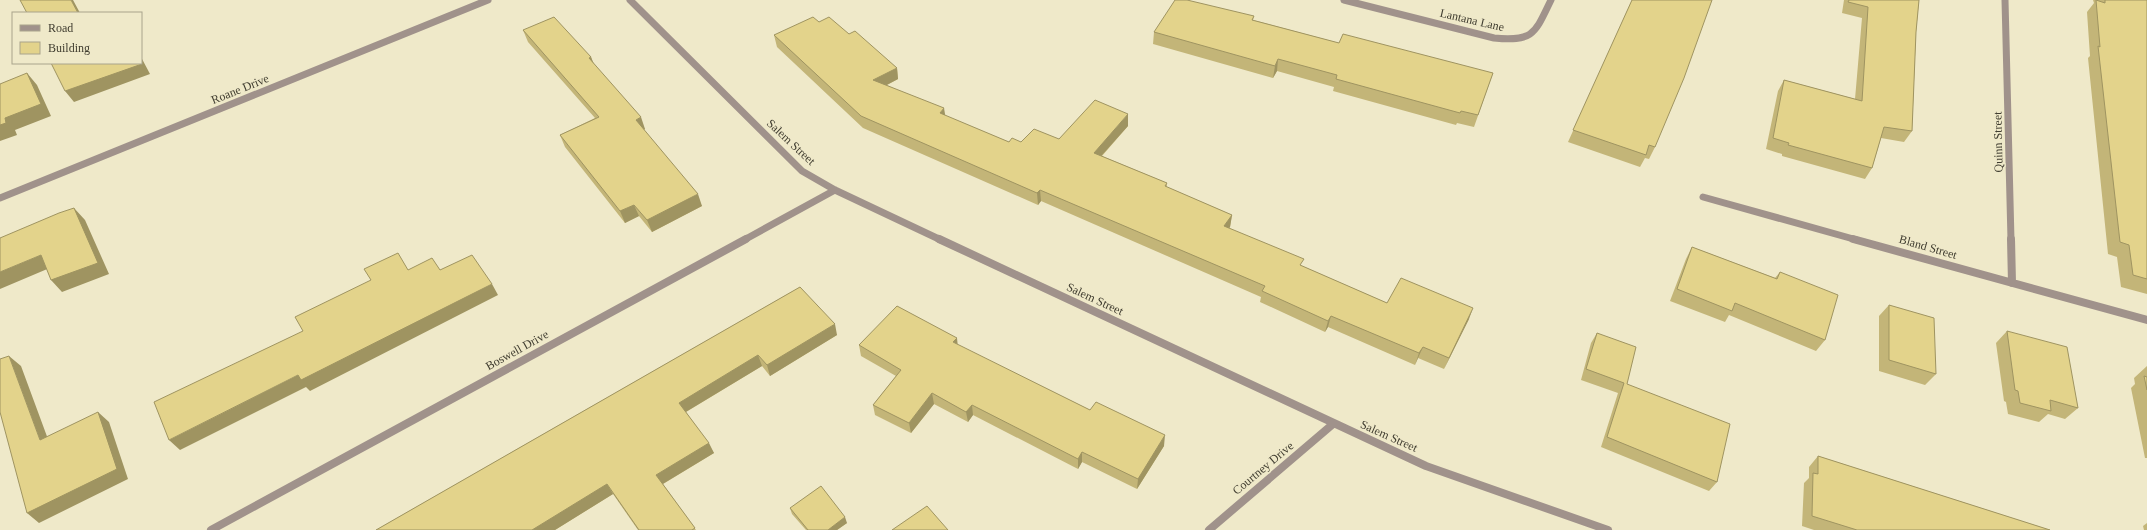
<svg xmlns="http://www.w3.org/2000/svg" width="2147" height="530" font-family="'Times New Roman',serif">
  <rect width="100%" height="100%" fill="#efe9c9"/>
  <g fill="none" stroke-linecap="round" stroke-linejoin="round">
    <path stroke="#a0928b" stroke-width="7" d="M630,0L802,171L835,190L941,240
      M1344,0L1494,38C1534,42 1535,33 1551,0
      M2005,0L2011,240
      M1703,197L1857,240
      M0,198L488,0
      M744,240L835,190"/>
    <path stroke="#a0928b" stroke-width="8" d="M939,239L1426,466L1608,530
      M1853,239L2147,320
      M2011,239L2012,283
      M211,530L746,239
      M1209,530L1333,424"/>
  </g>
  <path fill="#c3b578" d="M1632,0L1655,147L1649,159L1645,158L1640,167L1568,142Z
    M1844,0H1919L1916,32L1912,131L1904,142L1881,138L1872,168L1865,179L1782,156V154L1766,149L1778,91L1784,80L1855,99L1862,18L1842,13Z
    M2093,0H2147V294L2121,287L2117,257L2108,254L2088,58L2090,56L2087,12L2094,3Z
    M1254,16L1253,20L1339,43L1493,73L1474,127L1457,123L1456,125L1333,91L1334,87L1277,71L1273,78L1153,44L1154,32Z
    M819,22L849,34L897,68L898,79L887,85L945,116L1009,142H1021L1059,139L1128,126L1102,156L1167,183V187L1232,215L1230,227L1229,228L1302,266L1387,303L1469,319L1444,369L1418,358L1415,365L1328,327L1325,332L1260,302L1261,297L1041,201L1038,205L863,128L777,47L774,35Z
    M523,30L591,57L593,63L645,129L644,130L702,206L652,232L639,216L625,223L565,147L560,135L595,118L528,42Z
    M1692,247L1775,278L1780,272L1825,340L1816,351L1729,315L1725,322L1670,301L1686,259Z
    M800,287L837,335L770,376L762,366L686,412L714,453L663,484L696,530H638L613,494L555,530H376Z
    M1889,305L1936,374L1925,385L1879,371V316Z
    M2007,331L2078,408L2065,419L2048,414L2039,422L2008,414L2006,402L2004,401L1996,343Z
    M1597,333L1627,384L1717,482L1709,491L1601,447L1618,393L1581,380L1591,343Z
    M859,345H957L1090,410L1164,446L1137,489L1082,462L1078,469L973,415L968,422L934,404L911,433L875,415L873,405L896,376L861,356Z
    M2147,366V458H2145L2131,388L2135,384L2134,378Z
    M1818,456L2050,530H1814L1802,526L1804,483L1809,478V467Z
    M790,508L847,523L837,530H806L792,514Z
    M2147,523V530H2144L2143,526Z"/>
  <path fill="#9f9461" d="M71,0H73L80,13H78Z
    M141,57L150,74L74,102L65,91L141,62Z
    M591,57L596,69L589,58Z
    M1278,59L1277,71L1273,78L1275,66Z
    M897,68L898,79L875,91L873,80Z
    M27,73L37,85L51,116L15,130L17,135L0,141V125L5,118Z
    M944,108L946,120L940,113Z
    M1128,114V126L1094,164V153Z
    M641,117L645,129L640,132L636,120Z
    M1040,190L1041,201L1038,205L1037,193Z
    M698,194L702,206L652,232L647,220Z
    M634,205L639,216L625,223L620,211Z
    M74,208L85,220L109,274L62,292L51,280Z
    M1232,215L1230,227L1222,237L1224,226Z
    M41,255L52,267L0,289V272Z
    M492,284L498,295L310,391L306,387L180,450L169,440L298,375Z
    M1473,308L1469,319L1444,369L1449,358Z
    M1331,316L1328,327L1325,332L1328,321Z
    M835,324L837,335L770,376L767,365Z
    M957,338L958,348L953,342Z
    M1423,347L1418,358L1415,365L1419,353Z
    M758,355L762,366L684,413L679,403Z
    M9,356L21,366L52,450L40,440Z
    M932,393L934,404L911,433L909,423Z
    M972,405L973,415L968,422L966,412Z
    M98,412L109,422L128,479L39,523L27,513Z
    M1165,435L1164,446L1137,489L1138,479Z
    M709,443L714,453L661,485L656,475Z
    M1082,452V462L1078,469V459Z
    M607,484L613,494L555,530H532Z
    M845,517L847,523L837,530H828Z"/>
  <path fill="#e3d38b" stroke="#9f9461" d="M20,0H71L78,13H27Z
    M1175,0H1187L1254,16L1252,20L1339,43L1343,34L1493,73L1478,115L1461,111L1460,113L1336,79L1337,75L1278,59L1275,66L1154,32Z
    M1632,0H1712L1684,78L1655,147L1649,145L1646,155L1573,130Z
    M1849,0H1919L1916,32L1912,131L1884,127L1872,168L1788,145L1789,143L1773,138L1784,80L1862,101L1868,7L1848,2Z
    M2096,0L2105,3V0H2147V279L2133,275L2129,245L2120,242L2098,46L2100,47Z
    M554,17L591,57L589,58L641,117L636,120L698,194L647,220L634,205L620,211L560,135L599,117L523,30Z
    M813,17L819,22L829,17L849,34L855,31L897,68L873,80L944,108L940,113L1009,142L1012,138L1021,142L1034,129L1059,139L1095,100L1128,114L1094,153L1167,183L1165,186L1232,215L1224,226L1304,259L1300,265L1387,303L1401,278L1473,308L1449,358L1423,347L1419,353L1331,316L1328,321L1262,291L1265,286L1040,190L1037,193L861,116L774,35Z
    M141,62L142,64L65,91L51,63H141Z
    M27,73L41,104L5,118L6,123L0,125V84Z
    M74,208L98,263L51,280L41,255L0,272V238L59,213Z
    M1692,247L1777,279L1780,272L1838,295L1825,340L1735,303L1732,311L1677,289Z
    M398,253L408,270L432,258L440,270L472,255L492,284L301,380L298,375L169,440L154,402L303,331L295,317L371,280L364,269Z
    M800,287L835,324L767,365L758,355L679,403L709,443L656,475L695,528L692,530H639L607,484L532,530H376Z
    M1889,305L1934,318L1936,374L1889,360Z
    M897,306L957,338L953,342L1090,410L1096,402L1165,435L1138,479L1082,452L1078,459L972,405L966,412L932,393L909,423L873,405L901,370L859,345Z
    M2007,331L2067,347L2078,408L2050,400L2051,411L2020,403L2018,391L2015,390Z
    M1597,333L1636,347L1627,384L1730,424L1717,482L1607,437L1624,383L1586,369Z
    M9,356L40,440L98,412L117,469L27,513L0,412V359Z
    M2144,376L2147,377V390Z
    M1818,456L2050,530H1857L1812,516L1813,473L1818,474Z
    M821,486L845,517L828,530H808L790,508Z
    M927,506L948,530H892Z"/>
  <g text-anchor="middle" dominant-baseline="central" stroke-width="3" stroke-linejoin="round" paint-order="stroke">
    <g font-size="12" fill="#403d30" stroke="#efe9c9">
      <text transform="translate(1472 20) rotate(13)">Lantana Lane</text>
      <text transform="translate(240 89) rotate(-22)">Roane Drive</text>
      <text transform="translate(791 142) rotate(43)">Salem Street</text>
      <text transform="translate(1998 142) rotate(-91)">Quinn Street</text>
      <text transform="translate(1928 247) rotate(16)">Bland Street</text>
      <text transform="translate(1095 299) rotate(25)">Salem Street</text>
      <text transform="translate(517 350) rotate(-29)">Boswell Drive</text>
      <text transform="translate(1389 436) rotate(24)">Salem Street</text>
      <text transform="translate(1263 468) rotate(-40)">Courtney Drive</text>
    </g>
  </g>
  <rect x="12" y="12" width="130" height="52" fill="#efe9c9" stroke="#a9a48c"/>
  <rect x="20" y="25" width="20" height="6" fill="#a0928b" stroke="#a9a48c"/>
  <text x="48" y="32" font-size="12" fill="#403d30">Road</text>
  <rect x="20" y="42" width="20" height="12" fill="#e3d38b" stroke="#a9a48c"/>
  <text x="48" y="52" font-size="12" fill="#403d30">Building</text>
</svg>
